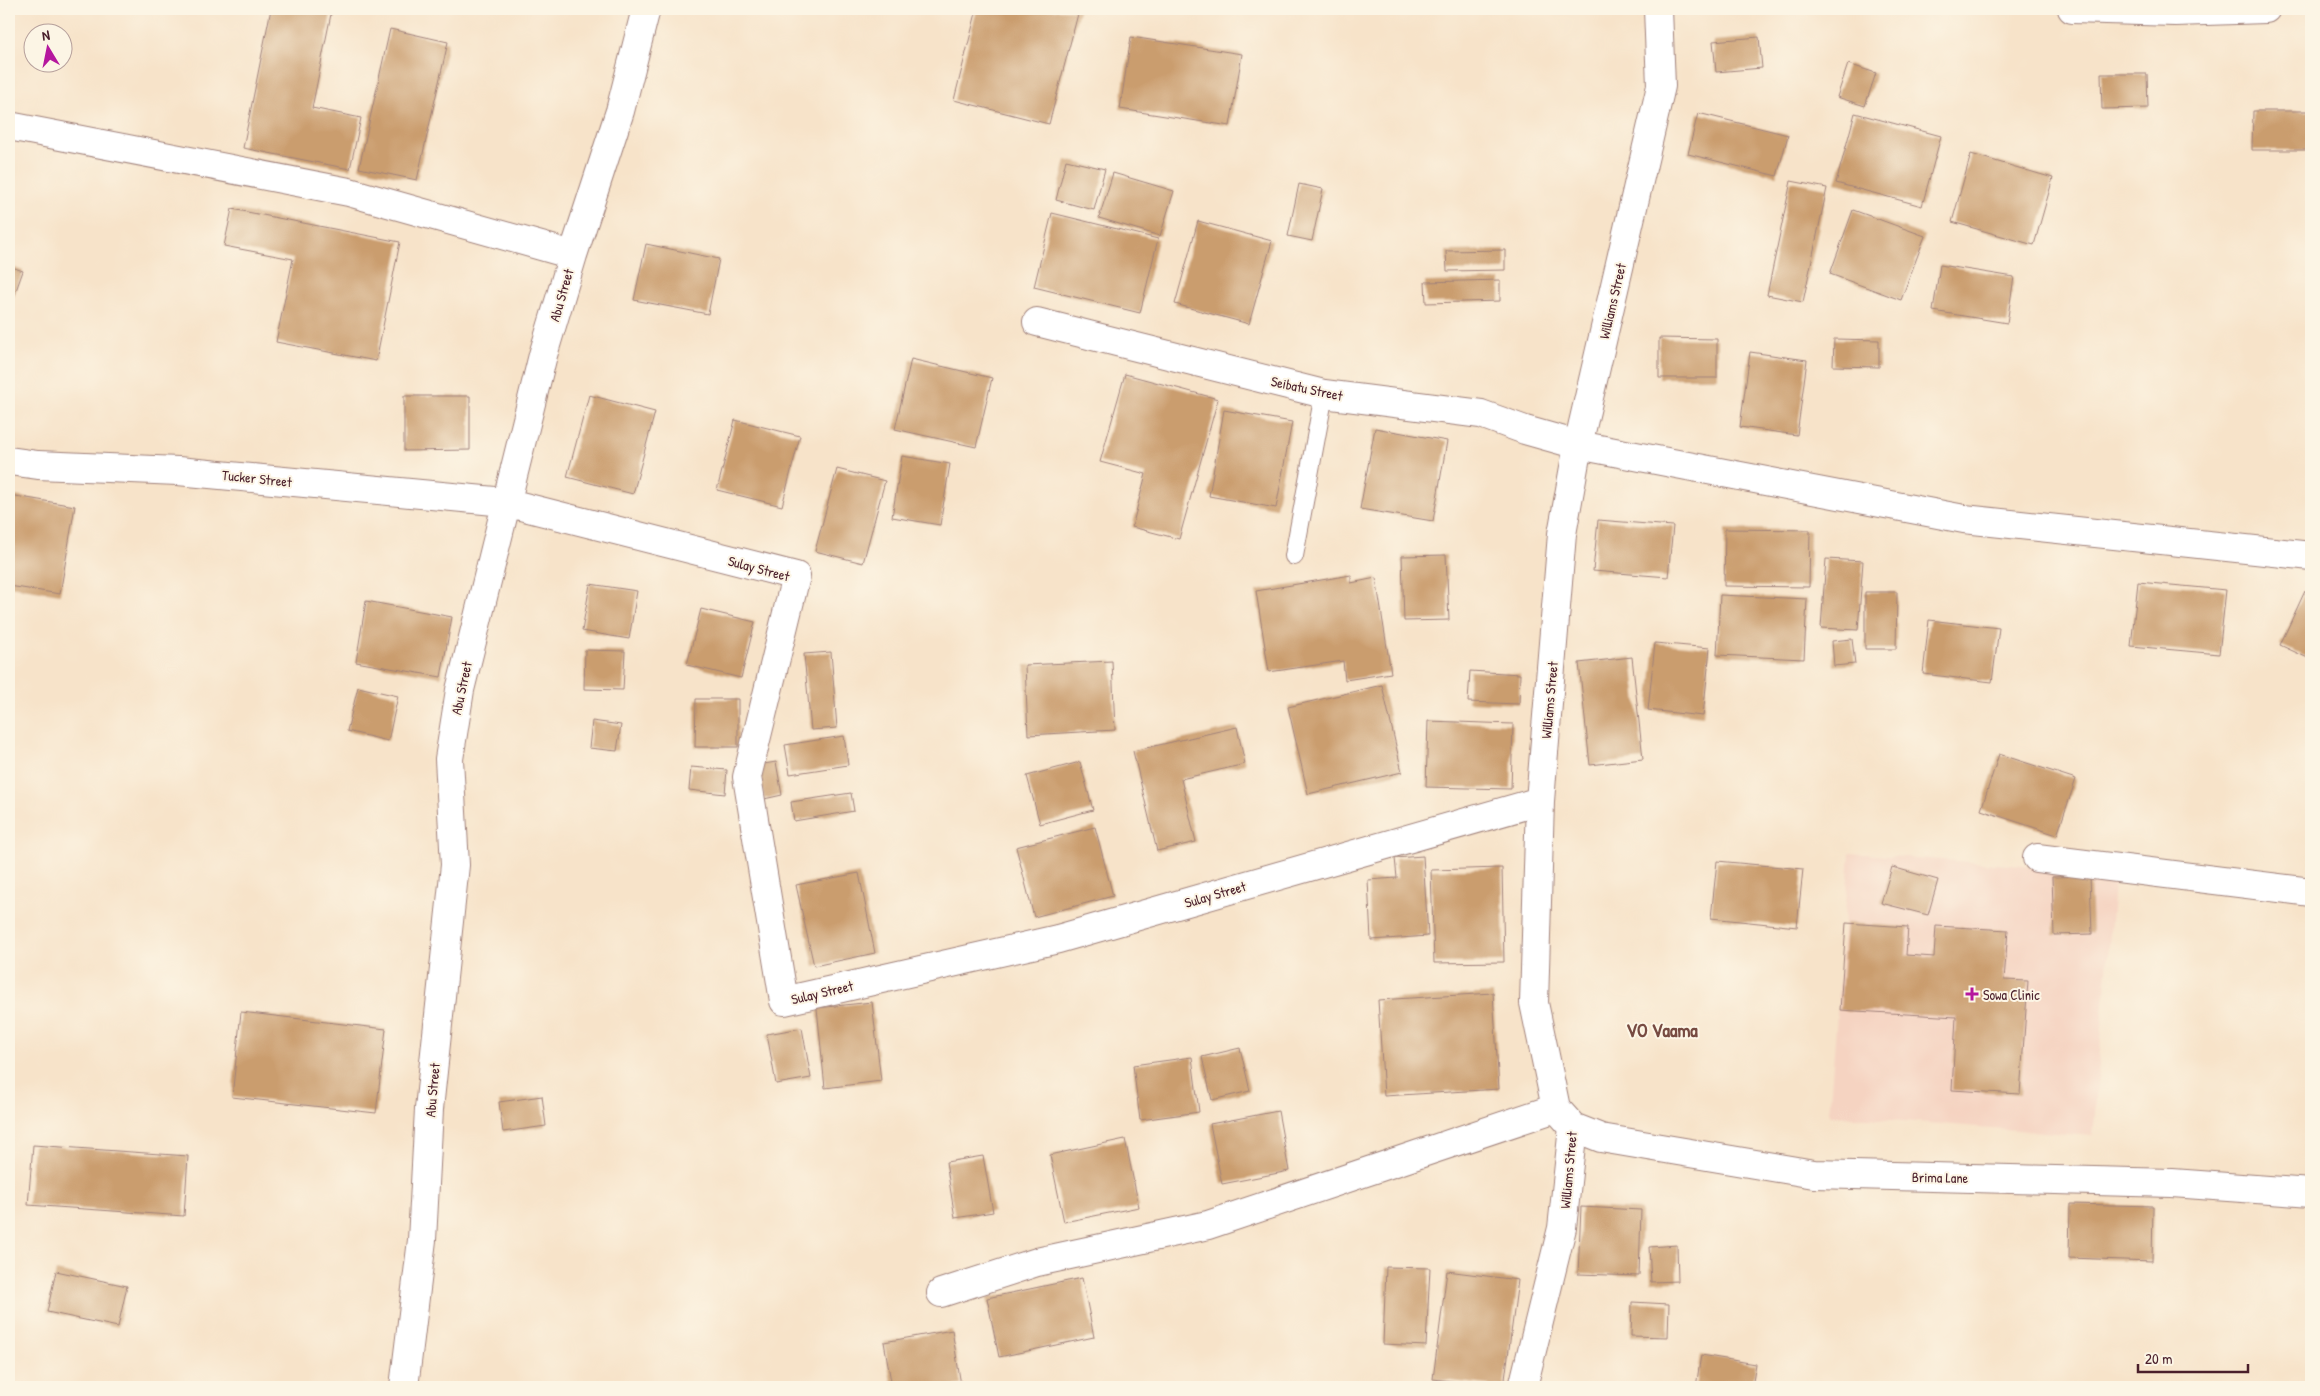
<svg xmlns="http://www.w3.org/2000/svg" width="2320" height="1396" font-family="'Patrick Hand',sans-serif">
  <rect width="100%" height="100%" fill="#fcf5e5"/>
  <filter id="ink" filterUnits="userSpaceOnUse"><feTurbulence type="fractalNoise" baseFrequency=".02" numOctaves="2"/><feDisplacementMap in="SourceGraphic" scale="10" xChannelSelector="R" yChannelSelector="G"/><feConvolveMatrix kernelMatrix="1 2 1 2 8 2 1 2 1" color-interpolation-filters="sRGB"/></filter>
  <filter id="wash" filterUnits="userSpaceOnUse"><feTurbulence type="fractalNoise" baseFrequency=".0096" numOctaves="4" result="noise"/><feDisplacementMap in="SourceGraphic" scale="20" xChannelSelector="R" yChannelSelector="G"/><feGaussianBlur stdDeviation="1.12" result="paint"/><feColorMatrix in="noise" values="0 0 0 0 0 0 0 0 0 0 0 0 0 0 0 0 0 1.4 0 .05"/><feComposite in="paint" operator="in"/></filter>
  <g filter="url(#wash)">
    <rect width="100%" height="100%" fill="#f7e3c9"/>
    <path fill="#f5d3c1" d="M1850,853L2115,873L2093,1136L1829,1115Z"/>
    <g id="blocks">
      <path fill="#ca9d6e" d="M271,9H332L312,108L361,118L350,169L243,148Z
        M977,9L1079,10L1049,124L954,100Z
        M390,29L448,42L417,180L359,168Z
        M1131,37L1242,54L1230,126L1120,109Z
        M1759,37L1762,68L1716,72L1713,41Z
        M1848,64L1876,73L1865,106L1837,97Z
        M2101,74H2147L2148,108L2102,109Z
        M2253,111H2311V150H2252Z
        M1698,113L1788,135L1777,176L1688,154Z
        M1855,113L1941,136L1922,206L1836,183Z
        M1971,154L2053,178L2034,245L1952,222Z
        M1066,160L1105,169L1094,210L1056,200Z
        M1113,173L1174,191L1160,236L1099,218Z
        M1791,181L1827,188L1803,302L1767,295Z
        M1299,184L1323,189L1312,241L1288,236Z
        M232,209L400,242L376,361L276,342L293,259L224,246Z
        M1853,210L1925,236L1901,300L1830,274Z
        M1052,213L1158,239L1140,313L1034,287Z
        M1198,221L1272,241L1249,324L1175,304Z
        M646,244L719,259L708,314L634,300Z
        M1505,250V270L1447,271L1446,251Z
        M1940,265L2014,277L2007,323L1933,311Z
        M9,266L23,271L9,310Z
        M1500,280V301L1426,303L1425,282Z
        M1659,338L1717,339V378H1659Z
        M1834,339L1879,340V367L1833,366Z
        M1750,352L1807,360L1797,435L1740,427Z
        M911,359L992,378L976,447L895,429Z
        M1125,374L1218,399L1179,539L1132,527L1146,474L1100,462Z
        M589,395L655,412L633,494L567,477Z
        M404,396H470V450L404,451Z
        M1224,410L1292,422L1276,508L1209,496Z
        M735,420L800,436L782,506L717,490Z
        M1375,428L1447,441L1433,521L1360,509Z
        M902,456L950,464L940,525L892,517Z
        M837,469L885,481L863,563L815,551Z
        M9,495L75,506L60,594L9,586Z
        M1598,520L1673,526L1668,577L1593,571Z
        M1725,529L1810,530L1809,587L1724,586Z
        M1446,555L1449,620L1404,621L1402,556Z
        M1826,559L1863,561L1858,630L1821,628Z
        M1351,575V583L1376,578L1391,673L1345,680L1343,661L1269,672L1256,591Z
        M2138,582L2226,590L2219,654L2131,646Z
        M590,584L637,591L629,639L582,631Z
        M2305,591L2311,594L2310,659L2280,645Z
        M1865,592H1897L1896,649H1865Z
        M1720,595L1807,599L1804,659L1717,655Z
        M366,601L452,617L441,677L356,662Z
        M701,609L755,622L741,678L687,665Z
        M1929,620L1999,628L1992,682L1923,674Z
        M1852,639L1855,664L1834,666L1832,641Z
        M1655,643L1710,648L1703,716L1648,710Z
        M585,650L625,651L623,690L584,689Z
        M831,652L837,728L811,730L804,654Z
        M1632,657L1643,759L1590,765L1579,663Z
        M1112,661L1115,730L1028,735L1025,665Z
        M1470,671L1520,674L1519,704L1468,702Z
        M1382,685L1402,772L1308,794L1288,707Z
        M358,687L398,696L388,741L347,731Z
        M696,699H738V747H695Z
        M592,721L621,725L617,751L589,748Z
        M1428,721L1513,724L1511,789L1426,787Z
        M1237,727L1245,764L1181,779L1196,842L1157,851L1133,751Z
        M844,736L848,765L790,774L785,745Z
        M1999,754L2076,779L2057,835L1981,810Z
        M776,762L782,795L764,799L758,765Z
        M1080,762L1093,810L1040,824L1027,776Z
        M691,767L727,770L725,794L689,790Z
        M851,793L854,811L794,821L791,802Z
        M1095,827L1113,896L1034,917L1016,847Z
        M1423,856L1428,936L1371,940L1368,880L1397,878L1395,858Z
        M1717,861L1803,869L1797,927L1711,918Z
        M1892,867L1938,880L1928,915L1881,903Z
        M1502,868L1504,962L1434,963L1431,870Z
        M859,873L875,953L814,966L796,885Z
        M2090,876L2092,934L2054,935L2052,877Z
        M1846,923L1908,927L1906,955L1934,957L1936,926L2008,930L2004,980L2028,981L2020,1094L1952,1090L1956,1017L1840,1010Z
        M1493,993L1499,1089L1384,1096L1378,1000Z
        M872,1002L881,1081L825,1088L817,1008Z
        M241,1012L386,1029L376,1113L232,1097Z
        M802,1028L811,1078L776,1084L767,1034Z
        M1240,1048L1250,1091L1212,1100L1202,1057Z
        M1192,1057L1199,1112L1140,1120L1133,1065Z
        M542,1096L546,1126L503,1132L499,1102Z
        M1278,1111L1289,1171L1222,1184L1210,1124Z
        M1125,1139L1139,1207L1064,1222L1050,1155Z
        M33,1145L188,1156L184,1216L28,1205Z
        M983,1156L993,1212L955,1218L946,1162Z
        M2070,1204L2153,1206L2152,1261L2069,1258Z
        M1581,1207L1641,1210L1639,1276L1578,1274Z
        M1677,1245L1678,1281L1651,1282L1649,1247Z
        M1386,1267L1430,1268L1426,1346L1383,1344Z
        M56,1271L127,1286L118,1327L47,1312Z
        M1447,1271L1518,1280L1504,1387L1433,1379Z
        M1082,1278L1094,1337L999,1357L987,1298Z
        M1632,1302L1669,1304L1668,1337L1631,1336Z
        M952,1330L961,1385L948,1387H892L884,1342Z
        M1701,1355L1756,1364L1752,1387H1696Z"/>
    </g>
  </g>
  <g filter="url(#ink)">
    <use href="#blocks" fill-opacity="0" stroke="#a0817a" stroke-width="1"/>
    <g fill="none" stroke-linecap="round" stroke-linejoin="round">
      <defs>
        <path id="service" d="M1294,556L1324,394"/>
        <path id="minor" d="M9,126L349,192L573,255
          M1037,322L1324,394L1481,414L1525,430L1578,445L1964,519L2311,556
          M9,461L38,465L178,471L505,502L796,576L747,777L784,1001L1058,939L1540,801
          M2037,858L2311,892
          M1573,1127L1601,1138L1814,1174L2172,1183L2311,1193
          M941,1293L1037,1262L1208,1225L1556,1108
          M404,1387L422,1240L429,1109L455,865L449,759L460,690L543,355L573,255L620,111L646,9
          M1523,1387L1562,1228L1573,1127L1556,1108L1534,1003L1540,801L1562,534L1578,445L1661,86L1658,9"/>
        <path id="trunk" d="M2072,9L2175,12L2266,9"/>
      </defs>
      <use href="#service" stroke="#a0817a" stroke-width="20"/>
      <use href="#minor" stroke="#a0817a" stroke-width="30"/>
      <use href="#trunk" stroke="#a0817a" stroke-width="30"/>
      <use href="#service" stroke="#fff" stroke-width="18"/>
      <use href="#minor" stroke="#fff" stroke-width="28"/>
      <use href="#trunk" stroke="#fff" stroke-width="28"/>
    </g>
  </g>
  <path fill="#b5179e" stroke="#fcf5e5" stroke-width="2" d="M1969.5 986.5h5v5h5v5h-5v5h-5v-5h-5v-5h5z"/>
  <g text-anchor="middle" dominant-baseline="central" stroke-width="4" stroke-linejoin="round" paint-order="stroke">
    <g font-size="14" fill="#4a1f2b" stroke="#fcf5e5">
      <text transform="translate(561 295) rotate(-74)">Abu Street</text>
      <text transform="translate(1612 301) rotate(-77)">Williams Street</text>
      <text transform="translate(1307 388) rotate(12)">Seibatu Street</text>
      <text transform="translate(257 478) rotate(6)">Tucker Street</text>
      <text transform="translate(759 568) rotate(15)">Sulay Street</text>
      <text transform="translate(461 688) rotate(-78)">Abu Street</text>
      <text transform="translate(1549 700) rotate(-85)">Williams Street</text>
      <text transform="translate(1215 894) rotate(-16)">Sulay Street</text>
      <text transform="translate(822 992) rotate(-13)">Sulay Street</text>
      <text transform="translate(432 1090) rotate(-85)">Abu Street</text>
      <text transform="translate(1568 1170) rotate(-85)">Williams Street</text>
      <text transform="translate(1940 1177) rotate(1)">Brima Lane</text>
    </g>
    <g font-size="14" fill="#4a1f2b" stroke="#fcf5e5" text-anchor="start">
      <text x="1983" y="994">Sowa Clinic</text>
    </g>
    <g font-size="19" font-weight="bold" fill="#774b42" stroke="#fcf5e5">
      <text x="1662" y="1030">VO Vaama</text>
    </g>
  </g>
  <rect width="2320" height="1396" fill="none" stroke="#fcf5e5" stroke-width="30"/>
  <g transform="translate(48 48) rotate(350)"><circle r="24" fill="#fcf5e5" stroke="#b59f9b"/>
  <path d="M0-4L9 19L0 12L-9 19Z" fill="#b5179e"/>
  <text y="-8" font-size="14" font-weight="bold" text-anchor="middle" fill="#4a1f2b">N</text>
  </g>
  <path d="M2138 1364v8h110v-8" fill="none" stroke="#4a1f2b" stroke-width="2.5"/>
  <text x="2145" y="1364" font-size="15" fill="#4a1f2b" stroke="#fcf5e5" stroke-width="4" paint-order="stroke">20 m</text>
</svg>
